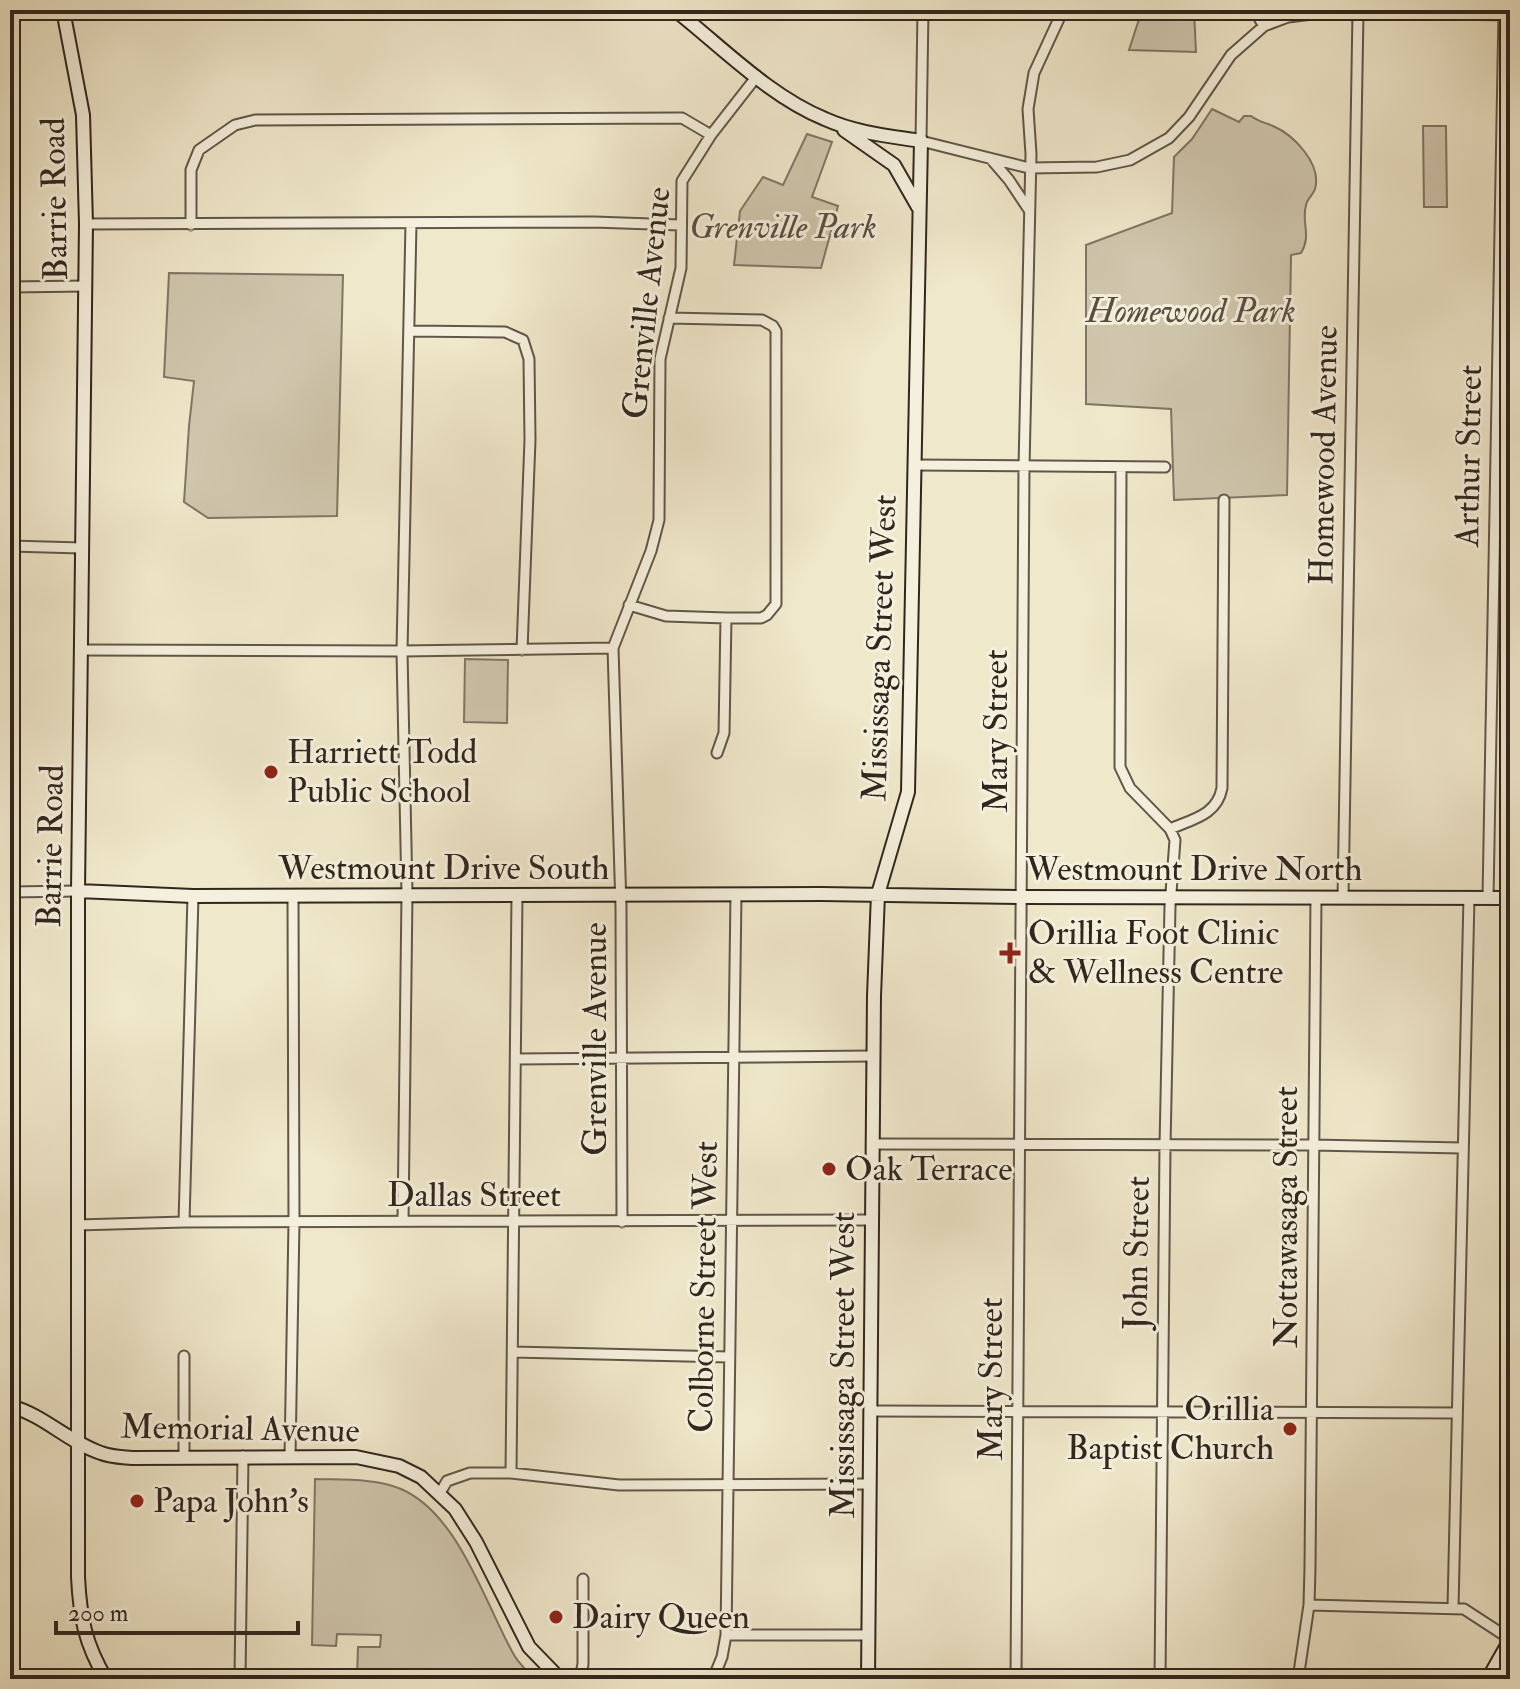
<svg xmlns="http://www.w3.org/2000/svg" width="1520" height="1689" font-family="'IM FELL Double Pica',serif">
  <rect width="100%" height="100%" fill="#f0e8cb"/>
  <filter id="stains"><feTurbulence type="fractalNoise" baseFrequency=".0025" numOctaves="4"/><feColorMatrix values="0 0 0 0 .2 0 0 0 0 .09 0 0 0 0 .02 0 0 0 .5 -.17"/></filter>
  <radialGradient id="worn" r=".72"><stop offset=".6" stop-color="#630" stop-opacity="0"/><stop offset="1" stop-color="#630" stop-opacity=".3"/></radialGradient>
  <path fill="#d0c7ae" stroke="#807666" stroke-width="2" d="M1142,10H1194L1196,52L1129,50Z
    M1212,109L1239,122L1244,116H1251C1259,122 1264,122 1273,126C1294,135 1322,164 1315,189C1313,195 1307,199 1306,205C1301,223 1312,235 1301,253L1291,255L1287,495L1174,500L1171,409L1086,404V245L1172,213L1174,157L1192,139Z
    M1423,126H1446L1447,207H1424Z
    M807,134L832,142L812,197L838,206L821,268L734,265L740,211L763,177L783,185Z
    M169,273L343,275L337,516L208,518L184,502L189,426L194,381L164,377Z
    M465,659L508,660L507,723L464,722Z
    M315,1479C342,1480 375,1478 401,1489C459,1514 485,1604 514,1655C519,1664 528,1671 534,1679H357L358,1647H380L381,1635L337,1634L336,1646L312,1645Z"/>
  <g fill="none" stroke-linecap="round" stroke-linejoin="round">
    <defs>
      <path id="street" d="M923,10L921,141L1029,168L1097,167L1130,160L1169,138L1189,117L1231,55L1264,26L1288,17L1329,12L1507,15
        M1254,10L1264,26
        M991,159L1009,180L1029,210
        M86,224L594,222L680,225
        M191,225V170L199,150L235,125L255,120L682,118L711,135
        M10,287L86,286
        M409,331L505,332L523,340L529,359L530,440L522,650
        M915,465L1165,467
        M1121,468L1120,767L1130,788L1170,829L1175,840L1170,906L1165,1146L1160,1679
        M10,546L81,548
        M629,605L666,616L726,618H761L767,615L776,604V331L773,326L762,320L669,318
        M82,650L402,651L613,648
        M717,753L724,733L726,618
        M1170,829C1193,819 1217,815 1222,788L1224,500
        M10,892L78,891
        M1343,898L1358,12
        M1488,898L1504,10
        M516,1059L874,1056
        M873,1144L1312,1145L1462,1148
        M403,1221L407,894L402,651L411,224
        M184,1222L193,896
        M622,1222L621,907L613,648L651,551L659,520L660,359L681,268L682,181L711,135L757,76
        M77,1225L184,1222L872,1220
        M513,1352L729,1357
        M184,1356V1457
        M871,1411L1457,1413
        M290,1457L294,1222L293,896
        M511,1473L517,895
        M440,1493L447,1481L470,1473H511L619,1485L870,1484
        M1309,1605L1464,1609L1510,1639
        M1453,1608L1469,897
        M726,1635H869
        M240,1679L243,1456
        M580,1679L583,1664V1579
        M713,1679L722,1657L726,1635L736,894
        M1016,1679L1024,467L1031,154L1028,109L1034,73L1063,10
        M1298,1679L1309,1605L1310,1568L1316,898"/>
      <path id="secondary" d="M63,10L83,115L86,224L78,891V1577C80,1617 85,1644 106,1679
        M675,10C722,47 769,96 825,119C856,133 889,136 921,141L908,792L878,894L874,996L868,1679
        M844,130L894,165L918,207
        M78,891L193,896L821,894L1021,897L1510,898
        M10,1406C44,1415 68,1442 101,1453C111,1457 122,1457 132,1458L356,1457L399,1466L421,1477L455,1509L476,1542L529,1647L560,1679
        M1488,1679L1510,1640"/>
    </defs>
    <use href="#street" stroke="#615649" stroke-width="13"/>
    <use href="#secondary" stroke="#31261e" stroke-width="16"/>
    <use href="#street" stroke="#f5f0dd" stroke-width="9"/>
    <use href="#secondary" stroke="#f5f0dd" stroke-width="12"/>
  </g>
  <g fill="#8f2418" stroke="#f5f0dd" stroke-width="3">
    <circle cx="271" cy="772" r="8"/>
    <path d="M1006 941h8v8h8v8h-8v8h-8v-8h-8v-8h8z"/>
    <circle cx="829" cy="1169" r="8"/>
    <circle cx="1290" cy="1429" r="8"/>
    <circle cx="137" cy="1501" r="8"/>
    <circle cx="556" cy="1617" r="8"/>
  </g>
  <g text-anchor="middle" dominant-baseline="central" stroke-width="6" stroke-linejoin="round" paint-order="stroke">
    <g font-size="34" fill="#31261e" stroke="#f5f0dd">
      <text transform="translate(55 199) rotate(-91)">Barrie Road</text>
      <text transform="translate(647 303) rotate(-84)">Grenville Avenue</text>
      <text transform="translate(1324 455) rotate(-89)">Homewood Avenue</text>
      <text transform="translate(1469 456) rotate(-89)">Arthur Street</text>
      <text transform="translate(880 648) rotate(-88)">Mississaga Street West</text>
      <text transform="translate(996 731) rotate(-90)">Mary Street</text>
      <text transform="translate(51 846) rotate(-89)">Barrie Road</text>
      <text x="444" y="868">Westmount Drive South</text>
      <text x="1194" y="869">Westmount Drive North</text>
      <text transform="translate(595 1039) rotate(-90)">Grenville Avenue</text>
      <text x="474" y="1195">Dallas Street</text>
      <text transform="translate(1286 1217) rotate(-90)">Nottawasaga Street</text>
      <text transform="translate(1137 1253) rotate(-89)">John Street</text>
      <text transform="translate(704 1287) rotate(-89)">Colborne Street West</text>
      <text transform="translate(843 1365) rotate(-90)">Mississaga Street West</text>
      <text transform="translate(991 1379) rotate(-90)">Mary Street</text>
      <text transform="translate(240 1429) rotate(1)">Memorial Avenue</text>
    </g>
    <g font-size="34" font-style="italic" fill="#594e42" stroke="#f5f0dd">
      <text x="783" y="227">Grenville Park</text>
      <text x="1191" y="311">Homewood Park</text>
    </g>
    <g font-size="34" fill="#31261e" stroke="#f5f0dd" text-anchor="start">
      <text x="287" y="752">Harriett Todd<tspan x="287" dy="39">Public School</tspan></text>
      <text x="1028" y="933">Orillia Foot Clinic<tspan x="1028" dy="39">&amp; Wellness Centre</tspan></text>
      <text x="845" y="1169">Oak Terrace</text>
      <text x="1274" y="1409" text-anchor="end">Orillia<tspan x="1274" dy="39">Baptist Church</tspan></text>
      <text x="153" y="1501">Papa John's</text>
      <text x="572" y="1617">Dairy Queen</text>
    </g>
  </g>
  <rect width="1520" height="1689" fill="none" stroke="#f0e8cb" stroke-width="40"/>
  <rect x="12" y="12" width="1496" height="1665" fill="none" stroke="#31261e" stroke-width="4"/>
  <rect x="20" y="20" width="1480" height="1649" fill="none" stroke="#31261e" stroke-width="2"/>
  <path d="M56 1621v12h242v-12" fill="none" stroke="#31261e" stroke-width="4"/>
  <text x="68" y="1621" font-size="24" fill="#31261e" stroke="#f5f0dd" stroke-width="6" paint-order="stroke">200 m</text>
  <rect width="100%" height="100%" filter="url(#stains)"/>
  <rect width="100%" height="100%" fill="url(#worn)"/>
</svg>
